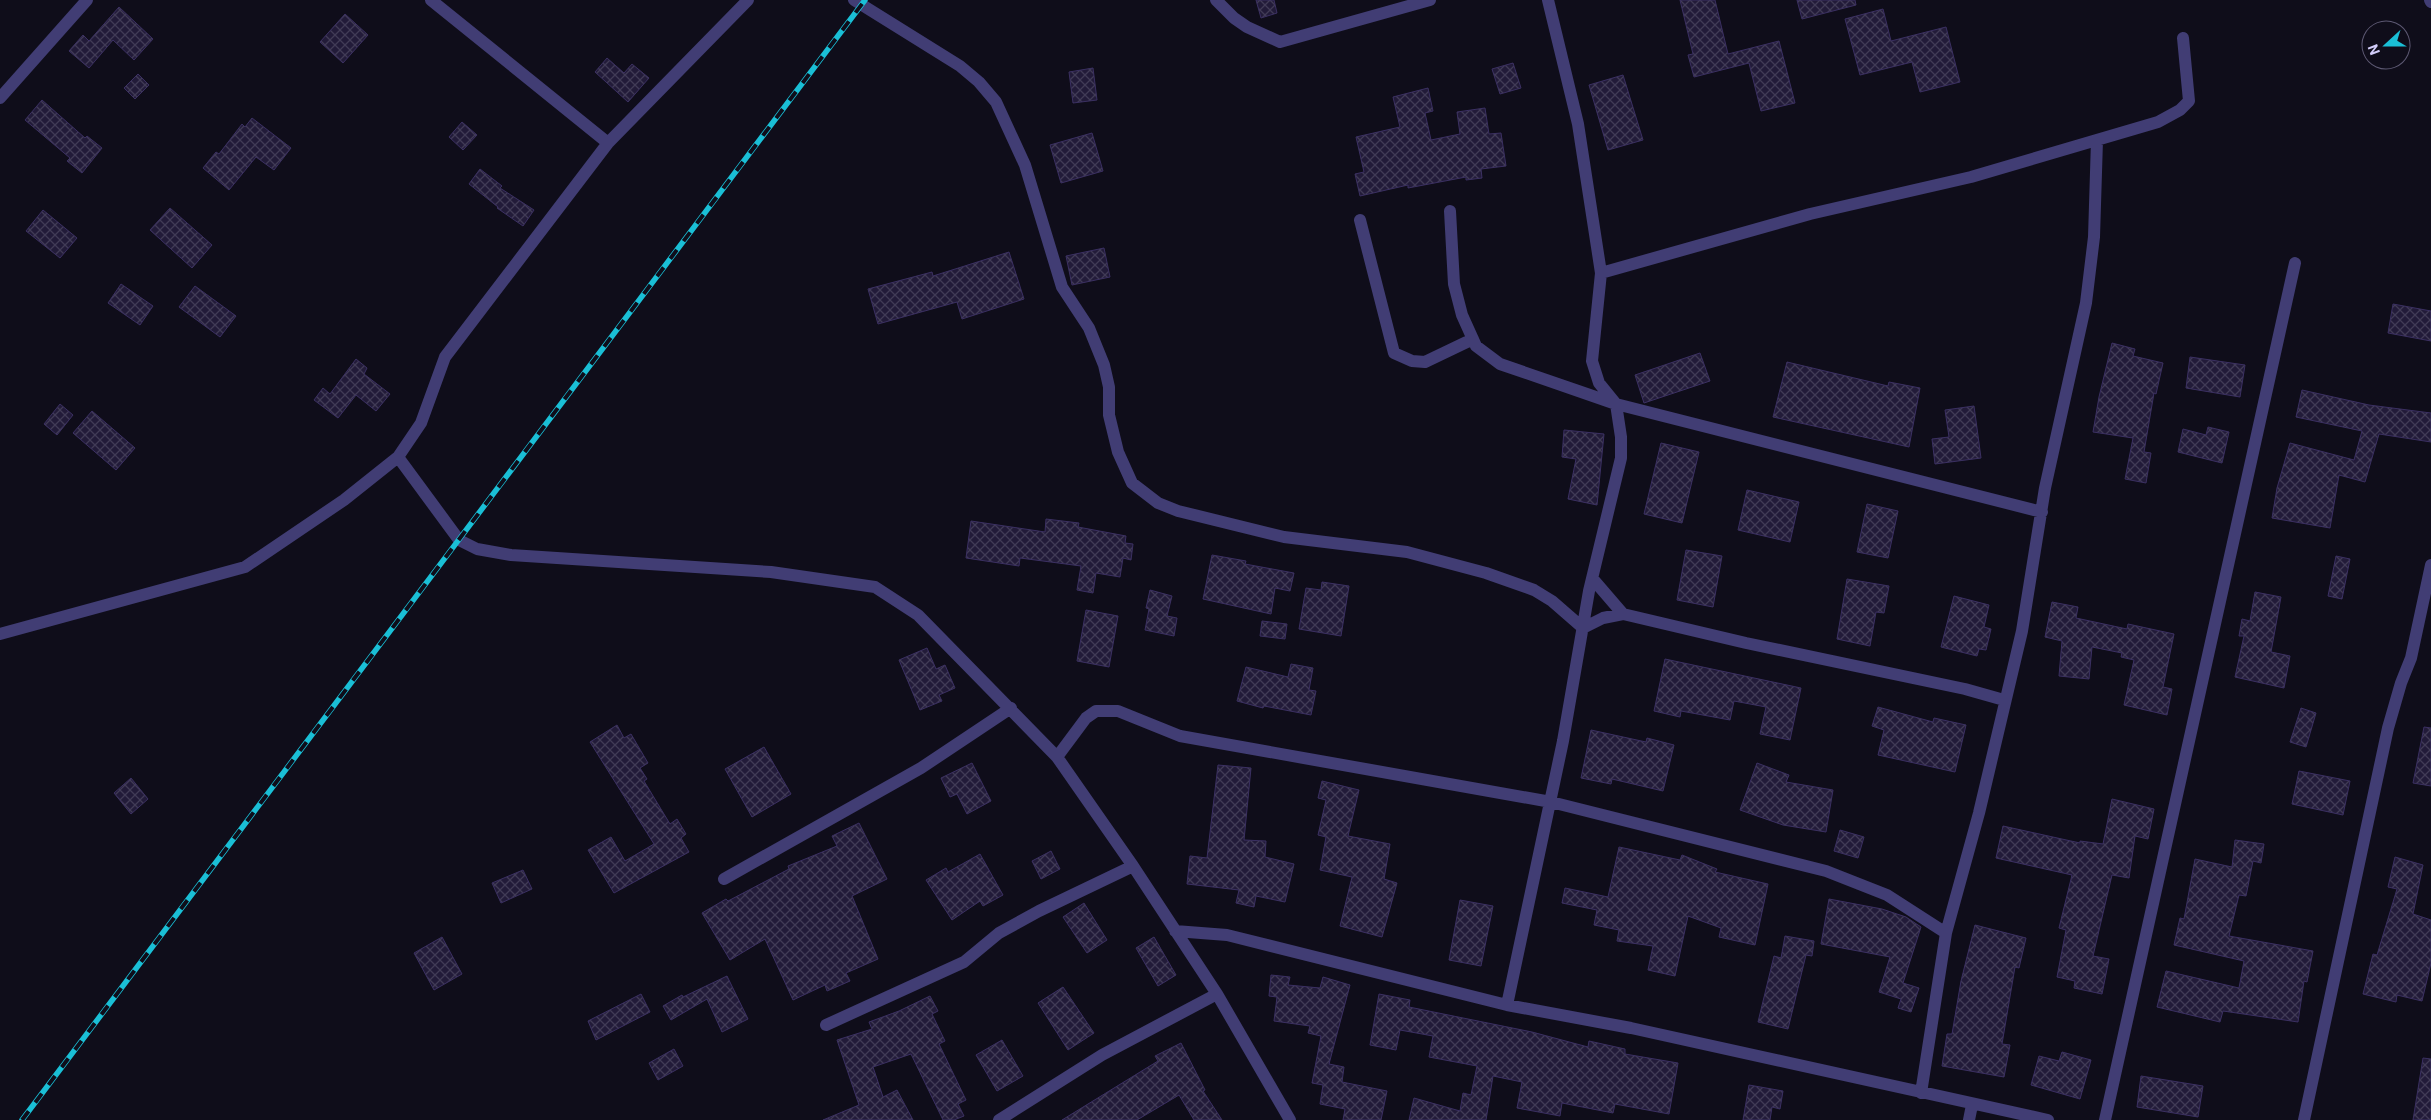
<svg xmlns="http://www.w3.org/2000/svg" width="2431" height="1120" font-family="Roboto,sans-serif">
  <defs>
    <pattern id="building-cross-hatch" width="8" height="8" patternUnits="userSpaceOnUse" patternTransform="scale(1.25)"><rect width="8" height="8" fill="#221b39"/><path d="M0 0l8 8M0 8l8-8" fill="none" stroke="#413b56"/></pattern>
  </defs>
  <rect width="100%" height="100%" fill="#0f0d1a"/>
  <path fill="url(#building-cross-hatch)" stroke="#3b3062" d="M1256,0H1274L1277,13L1261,18Z
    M1680,0H1715L1728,54L1779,41L1795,103L1761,111L1749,63L1694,77L1688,55L1693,54Z
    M1797,0H1855L1856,5L1802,19Z
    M119,7L153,39L134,60L113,40L89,68L69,51L83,35L89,41Z
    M1883,9L1891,41L1946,27L1960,82L1920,92L1912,62L1860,75L1845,19Z
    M345,14L368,35L343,63L320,42Z
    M607,58L624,73L632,64L649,78L628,102L595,72Z
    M1513,63L1521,88L1500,94L1492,69Z
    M1093,68L1097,100L1073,103L1069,72Z
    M138,74L149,85L135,99L124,88Z
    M1623,75L1643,140L1608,150L1589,85Z
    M1428,88L1433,111L1425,113L1431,140L1460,134L1457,112L1485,108L1489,134L1501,133L1506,166L1481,169L1482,178L1466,180V177L1408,188V185L1360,196L1355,174L1364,172L1356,137L1400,127L1393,97Z
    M42,100L85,138L87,136L102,148L82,173L67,161L70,158L25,120Z
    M252,118L291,148L274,170L256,157L229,190L203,168L216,152L219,154L242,124L245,127Z
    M462,122L477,135L463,150L449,137Z
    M1092,133L1103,171L1061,183L1050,145Z
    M480,169L502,186L500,188L534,210L523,226L497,208L498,207L469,184Z
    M170,208L212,245L192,268L150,230Z
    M43,210L77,238L60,258L26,231Z
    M1104,248L1110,277L1072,285L1066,256Z
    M1009,252L1024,299L962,319L957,302L878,324L868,289L932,272L933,276Z
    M121,284L153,306L140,325L108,303Z
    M195,286L236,316L220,337L179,307Z
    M2393,304L2431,311V341L2388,333Z
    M2112,343L2135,349L2133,356L2163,363L2156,394L2154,393L2144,452L2151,453L2146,483L2125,479L2133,438L2093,432L2099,397Z
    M1700,353L1710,381L1644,403L1635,375Z
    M2190,357L2245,365L2240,397L2186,388Z
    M356,359L367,368L364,374L390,394L376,411L356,395L338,418L314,400L323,388L330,394Z
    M1787,362L1888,386L1889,382L1920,388L1909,447L1773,417Z
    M2302,390L2369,405L2431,413V442L2379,434L2365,482L2339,475L2330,528L2272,518L2277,488L2290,443L2354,460L2362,431L2296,417Z
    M60,404L73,415L57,435L44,424Z
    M1974,406L1981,458L1935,464L1932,439L1949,437L1945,410Z
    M92,411L135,448L116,470L73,433Z
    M2208,427L2229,432L2222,463L2178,452L2183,429L2206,435Z
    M1564,430L1604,434L1597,505L1568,499L1576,459L1562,457Z
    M1661,443L1699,452L1682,523L1644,514Z
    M1747,490L1799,502L1790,542L1738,530Z
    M1867,504L1898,511L1888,558L1857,552Z
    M1046,519L1079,523L1078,527L1126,536L1125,543L1133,544L1131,560L1123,558L1120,577L1096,573L1093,593L1077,590L1081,566L1020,558L1019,566L966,558L971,521L1045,532Z
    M1686,550L1722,556L1713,607L1677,600Z
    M1212,555L1246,561L1245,564L1294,573L1290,591L1275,588L1271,614L1203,599Z
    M2336,556L2350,559L2342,599L2328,596Z
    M1847,579L1889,586L1884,613L1876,612L1870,646L1837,639Z
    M1322,582L1349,586L1341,636L1299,629L1306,588L1321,590Z
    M1150,590L1172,596L1167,616L1177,618L1174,636L1145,630L1149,609L1146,608Z
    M2255,592L2281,597L2271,652L2290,656L2284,688L2235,677L2244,636H2239L2242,619L2250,621Z
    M1954,596L1989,605L1984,627L1991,629L1986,650L1979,649L1977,656L1941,647Z
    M2052,602L2078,607L2076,618L2127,629L2128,624L2174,634L2163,687L2172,689L2167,715L2124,705L2134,660L2121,657L2122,653L2092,647L2089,679L2059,676L2062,641L2045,637Z
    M1086,610L1118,616L1109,667L1077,661Z
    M1262,621L1287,624L1285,639L1260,636Z
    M927,648L936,669L945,665L955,688L939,695L942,701L920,710L899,660Z
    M1665,659L1801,688L1790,740L1760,734L1766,707L1734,701L1730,720L1681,711L1680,717L1654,711Z
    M1291,664L1313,668L1309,690L1316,691L1311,715L1264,706L1263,708L1237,701L1246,667L1288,677Z
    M1878,707L1933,722L1934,718L1966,725L1955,772L1878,755L1884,730L1872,726Z
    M2301,708L2316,713L2306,747L2290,742Z
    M617,725L624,738L631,734L648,763L640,768L647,779L644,781L670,824L677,819L686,834L681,838L689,852L614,893L588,850L611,837L625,861L654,844L590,742Z
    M2424,727L2431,728V786L2413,783Z
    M1591,730L1646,742L1647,738L1674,745L1663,791L1612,779L1611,784L1581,778Z
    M764,747L791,794L752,817L725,769Z
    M972,763L991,801L967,814L957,794L950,797L941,778Z
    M1757,763L1789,775L1786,782L1833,790L1826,832L1783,825L1740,810Z
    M1218,765L1251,768L1244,840L1266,841L1265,857L1294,864L1285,902L1256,896L1254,907L1236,903L1239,890L1187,884L1190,856L1207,858Z
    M2299,771L2350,781L2343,815L2292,804Z
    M131,778L148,799L131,814L114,793Z
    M1322,781L1359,790L1348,836L1390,844L1384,879L1397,883L1382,937L1340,926L1352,877L1320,870L1326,837L1318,835L1326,800L1318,798Z
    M2112,799L2154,809L2148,839L2135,836L2129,878L2112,875L2093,956L2109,959L2102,994L2074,988L2075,981L2057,977L2066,930L2059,928L2072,875L1996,858L2003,826L2080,843V841L2103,844Z
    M859,823L887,879L852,896L878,959L846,973L850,981L827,991L825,985L793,1000L765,939L730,960L702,913L726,899L728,901L789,869L788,866L837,846L832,836Z
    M1840,830L1864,837L1858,858L1834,851Z
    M2235,840L2264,844L2261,863L2253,861L2246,896L2239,895L2229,936L2313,951L2307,982L2304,981L2298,1022L2223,1011L2220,1022L2157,1007L2166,971L2239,988L2244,961L2174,945L2180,918L2184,919L2195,859L2232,867Z
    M1619,847L1680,860L1682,855L1717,869L1715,872L1768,884L1755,945L1719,937L1721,928L1688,916L1675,976L1648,970L1653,946L1617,941L1619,930L1594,925L1597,910L1562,903L1565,888L1608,897Z
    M1051,851L1060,869L1041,879L1032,861Z
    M980,854L1003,895L983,906L980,901L952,920L926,880L946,868L948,872Z
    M2395,857L2423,865L2413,914L2431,920V963L2422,1001L2397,995L2396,1002L2363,994L2373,954L2377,955L2397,889L2388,887Z
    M523,870L532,889L501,903L492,883Z
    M1829,899L1882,909L1906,917L1921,927L1903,983L1919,988L1911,1012L1898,1008L1901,999L1879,992L1890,957L1821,944Z
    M1460,900L1493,906L1481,966L1449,960Z
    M1084,903L1107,940L1087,953L1063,917Z
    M1975,925L2026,938L2019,968L2015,967L2002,1044L2010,1045L2004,1077L1942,1066L1947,1034H1952L1961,981Z
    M1785,936L1814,941L1812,956L1806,955L1788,1029L1758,1022L1774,956L1781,958Z
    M442,937L462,974L434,990L414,953Z
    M1154,937L1176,975L1158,986L1136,948Z
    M1271,975L1290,977L1288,985L1320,988L1323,977L1350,985L1329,1064L1344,1067L1342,1082L1387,1091L1381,1120H1343L1345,1109L1320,1104L1323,1085L1312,1083L1321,1036L1308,1033L1310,1026L1274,1021L1277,997L1269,996Z
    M727,976L748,1019L722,1032L707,999L671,1020L663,1006L682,995L683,997Z
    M1063,987L1094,1033L1068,1050L1038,1003Z
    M641,994L650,1012L596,1040L588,1021Z
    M1379,994L1410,1000L1409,1007L1532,1032L1588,1047L1589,1041L1625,1049V1054L1678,1063L1669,1114L1615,1104L1613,1113L1562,1103L1560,1116L1517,1108L1522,1082L1493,1076L1486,1120H1409L1414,1098L1460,1111L1463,1093L1471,1095L1477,1066L1429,1057L1433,1036L1400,1030L1396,1050L1370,1045Z
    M930,996L938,1011L932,1014L945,1041L939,1044L966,1100L958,1104L964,1116L954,1120H943L911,1054L873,1067L883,1097L897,1090L913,1120H823L859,1105L837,1040L872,1029L869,1022L899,1011Z
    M1002,1040L1023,1076L997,1091L976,1055Z
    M1181,1043L1205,1090L1203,1091L1222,1120H1194L1179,1095L1137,1120H1062L1158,1061L1155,1056Z
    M674,1049L683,1066L658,1080L649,1063Z
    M2062,1052L2091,1060L2080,1099L2031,1085L2039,1056L2059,1061Z
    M2423,1058L2431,1059V1120H2413Z
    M2141,1076L2203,1086L2198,1117L2137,1107Z
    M1749,1085L1783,1091L1780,1109L1772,1107L1770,1120H1743Z"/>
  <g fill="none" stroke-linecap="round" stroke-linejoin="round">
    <path stroke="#413d74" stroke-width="12" d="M431,0L608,143L445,357L421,423L398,457L459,540L477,549L511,555L771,572L875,587L918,615L1057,757L1133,866L1217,994L1290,1120
      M854,0L960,66L979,82L996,102L1025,165L1062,287L1089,328L1104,365L1109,387V415L1118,452L1132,483L1158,503L1178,511L1284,537L1407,552L1486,573L1534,590L1552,601L1583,628L1603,618L1623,614L1746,643L1965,689L2004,700
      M1216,0L1234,18L1247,27L1280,42L1430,0
      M2430,0L2431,2
      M0,98L87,0
      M608,143L748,0
      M1450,211L1454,284L1462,315L1476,346L1500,364L1616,404L2042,512
      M1360,220L1394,353L1412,361L1425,362L1473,339
      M1601,273L1810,214L1971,177L2158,122L2180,110L2189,101L2183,38
      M1592,578L1623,614
      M0,634L245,567L344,500L398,457
      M1057,757L1086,718L1096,711H1118L1180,736L1551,802L1826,871L1887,895L1946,933
      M724,879L921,768L1011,708
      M1175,931L1227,935L1507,1005L1631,1028L2048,1120
      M1507,1005L1563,741L1589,591L1621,458V437L1616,404L1599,383L1592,361L1601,273L1578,124L1548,0
      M826,1025L964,962L999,933L1039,911L1133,866
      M1921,1093L1946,933L1979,813L2022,631L2045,488L2086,303L2094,237L2097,140
      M999,1120L1102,1055L1217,994
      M1969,1120L1972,1105
      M2105,1120L2295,263
      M2304,1120L2388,728L2401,683L2411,658L2431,565"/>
    <defs>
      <path id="rail" d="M22,1120L865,0"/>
    </defs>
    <use href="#rail" stroke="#1abfd6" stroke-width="5.5"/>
    <use href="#rail" stroke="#0f0d1a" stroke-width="4" stroke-dasharray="11" stroke-linecap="butt"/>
  </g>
  <g transform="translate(2386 45) rotate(249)"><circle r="24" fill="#0f0d1a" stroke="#5d5973"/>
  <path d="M0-4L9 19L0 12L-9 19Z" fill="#1abfd6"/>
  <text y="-8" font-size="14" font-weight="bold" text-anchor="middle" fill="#d2ccf9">N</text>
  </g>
</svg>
